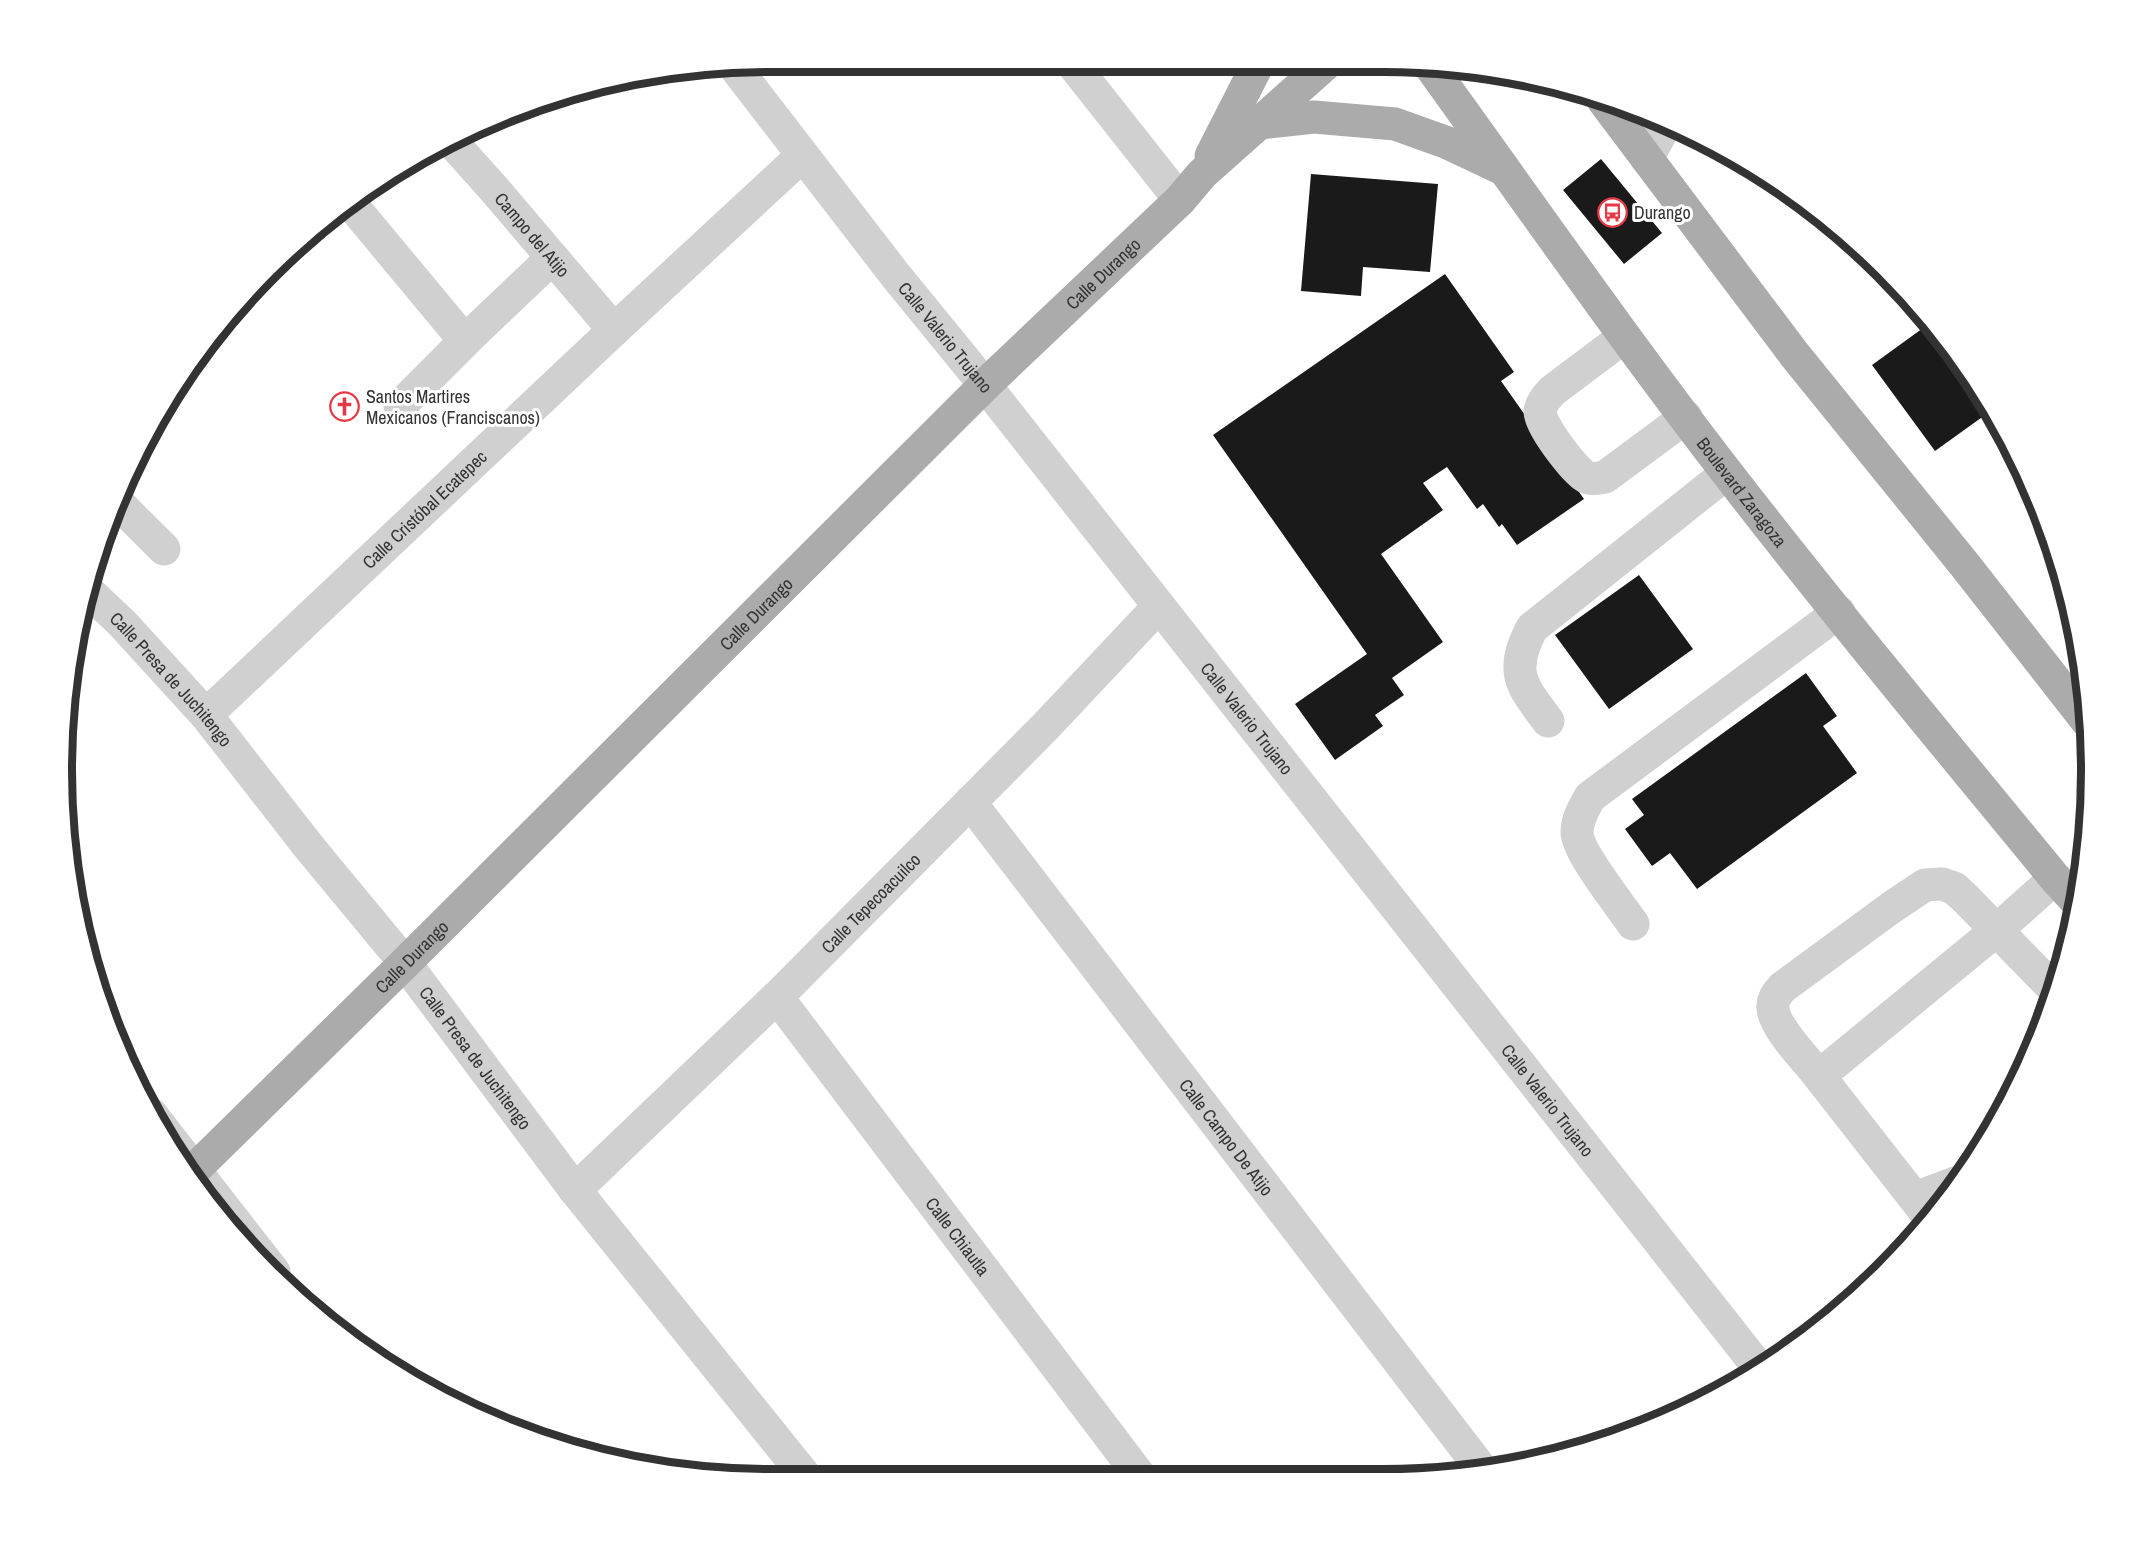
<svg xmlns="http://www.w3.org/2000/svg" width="2153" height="1541" font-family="'Archivo Narrow',sans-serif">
  <rect width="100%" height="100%" fill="#fff"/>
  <path fill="#1a1a1a" d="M1601,159L1662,233L1624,264L1563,190Z
    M1311,174L1438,184L1430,272L1363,267L1361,296L1301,291Z
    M1445,274L1514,372L1501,381L1584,499L1517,545L1502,524L1499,527L1483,504L1477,509L1447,467L1423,483L1443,510L1381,554L1443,642L1392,678L1404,695L1375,715L1383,726L1335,760L1295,704L1367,654L1213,435Z
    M1930,323L1992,410L1935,451L1872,365Z
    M1639,575L1693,649L1609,709L1555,635Z
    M1806,673L1837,716L1823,726L1857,773L1697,889L1670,853L1652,866L1625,829L1644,815L1632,799Z"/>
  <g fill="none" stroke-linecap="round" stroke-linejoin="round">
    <g stroke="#d0d0d0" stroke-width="33">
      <path d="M1071,62L1180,200"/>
      <path id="s1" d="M734,66L896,276L985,385L1759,1368"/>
      <path id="s2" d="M451,141L494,189L614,330"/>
      <path d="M1647,159L1667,122"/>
      <path d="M351,204L465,341L552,258"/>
      <path d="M1624,337L1552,391C1547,397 1541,403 1540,411C1539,425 1575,471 1586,477C1592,480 1599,478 1605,477L1686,417"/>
      <path d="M400,406L465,341"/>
      <path d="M119,504L164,549"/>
      <path id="s3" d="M89,592L122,623L206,715L309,847L405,963L575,1190L806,1477"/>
      <path id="s4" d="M206,715L614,330L802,156"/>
      <path d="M1548,721C1521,685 1509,672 1532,628L1727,473"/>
      <path id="s5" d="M970,802L1483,1471"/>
      <path d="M1633,924C1621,906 1577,852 1577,832C1577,819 1584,808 1590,797L1839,612"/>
      <path id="s6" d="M777,997L1139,1475"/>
      <path d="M1819,1076C1807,1060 1774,1028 1773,1008C1772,1000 1777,993 1783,987L1892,907L1925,885L1942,884L1954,888L1966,899L2054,989"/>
      <path d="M151,1114L274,1272"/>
      <path id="s7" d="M575,1190L777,997L1046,726L1158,607"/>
      <path d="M1915,1198L1958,1182"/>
      <path d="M1930,1218L1819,1076L1998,929L2055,878"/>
    </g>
    <g stroke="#ababab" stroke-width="33">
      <path id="s8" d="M1430,66C1529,203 1625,341 1728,474C1834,611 1945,744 2055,878L2076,901"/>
      <path d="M1603,100L1794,354L1964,564L2087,721"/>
      <path d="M1259,123L1314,117L1395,124L1448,143L1503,169"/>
      <path d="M1211,156L1259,62"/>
      <path id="s9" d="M191,1173L405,963L985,385L1180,200L1202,174L1328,62"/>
    </g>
  </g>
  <defs>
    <symbol id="bus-ring" viewBox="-11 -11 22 22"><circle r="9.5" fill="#fff" stroke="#e63946" stroke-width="1.5"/><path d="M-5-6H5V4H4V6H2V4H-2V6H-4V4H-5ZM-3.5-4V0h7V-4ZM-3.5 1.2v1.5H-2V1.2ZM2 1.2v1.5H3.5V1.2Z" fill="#e63946"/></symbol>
    <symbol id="church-ring" viewBox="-11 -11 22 22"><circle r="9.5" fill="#fff" stroke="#e63946" stroke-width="1.5"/><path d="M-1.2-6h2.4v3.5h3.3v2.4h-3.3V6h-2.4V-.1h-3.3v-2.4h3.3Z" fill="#e63946"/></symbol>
  </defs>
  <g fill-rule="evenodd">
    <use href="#bus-ring" x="1596" y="196" width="33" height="33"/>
    <use href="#church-ring" x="328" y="390" width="33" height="33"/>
  </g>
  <g text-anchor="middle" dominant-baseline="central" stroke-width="6" stroke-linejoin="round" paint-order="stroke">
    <g font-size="18" fill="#333" stroke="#fff" text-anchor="start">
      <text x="1634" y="212">Durango</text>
      <text x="366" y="396">Santos Martires<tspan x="366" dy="21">Mexicanos (Franciscanos)</tspan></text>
    </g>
    <g font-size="18" fill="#333" stroke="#fff">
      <text stroke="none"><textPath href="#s2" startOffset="124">Campo del Atijo</textPath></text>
      <text stroke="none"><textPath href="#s9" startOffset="1281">Calle Durango</textPath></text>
      <text stroke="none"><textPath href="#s1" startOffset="344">Calle Valerio Trujano</textPath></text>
      <text stroke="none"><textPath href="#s8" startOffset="528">Boulevard Zaragoza</textPath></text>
      <text stroke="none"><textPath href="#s4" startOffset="300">Calle Cristóbal Ecatepec</textPath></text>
      <text stroke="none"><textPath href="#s9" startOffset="795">Calle Durango</textPath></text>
      <text stroke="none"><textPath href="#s3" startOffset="120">Calle Presa de Juchitengo</textPath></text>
      <text stroke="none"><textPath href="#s1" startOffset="830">Calle Valerio Trujano</textPath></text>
      <text stroke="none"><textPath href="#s7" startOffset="412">Calle Tepecoacuilco</textPath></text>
      <text stroke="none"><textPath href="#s9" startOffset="309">Calle Durango</textPath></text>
      <text stroke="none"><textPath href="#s3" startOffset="606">Calle Presa de Juchitengo</textPath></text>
      <text stroke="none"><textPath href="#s1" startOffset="1316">Calle Valerio Trujano</textPath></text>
      <text stroke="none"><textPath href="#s5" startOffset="422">Calle Campo De Atijo</textPath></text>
      <text stroke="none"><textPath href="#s6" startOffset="300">Calle Chiautla</textPath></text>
    </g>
  </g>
  <path d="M0 0H2153V1541H0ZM770 72H1383A698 698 0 0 1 2081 770V771A698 698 0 0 1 1383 1469H770A698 698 0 0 1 72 771V770A698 698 0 0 1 770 72Z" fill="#fff" fill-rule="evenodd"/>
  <path fill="none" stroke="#333" stroke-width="8" d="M770 72H1383A698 698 0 0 1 2081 770V771A698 698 0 0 1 1383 1469H770A698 698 0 0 1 72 771V770A698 698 0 0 1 770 72Z"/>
</svg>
